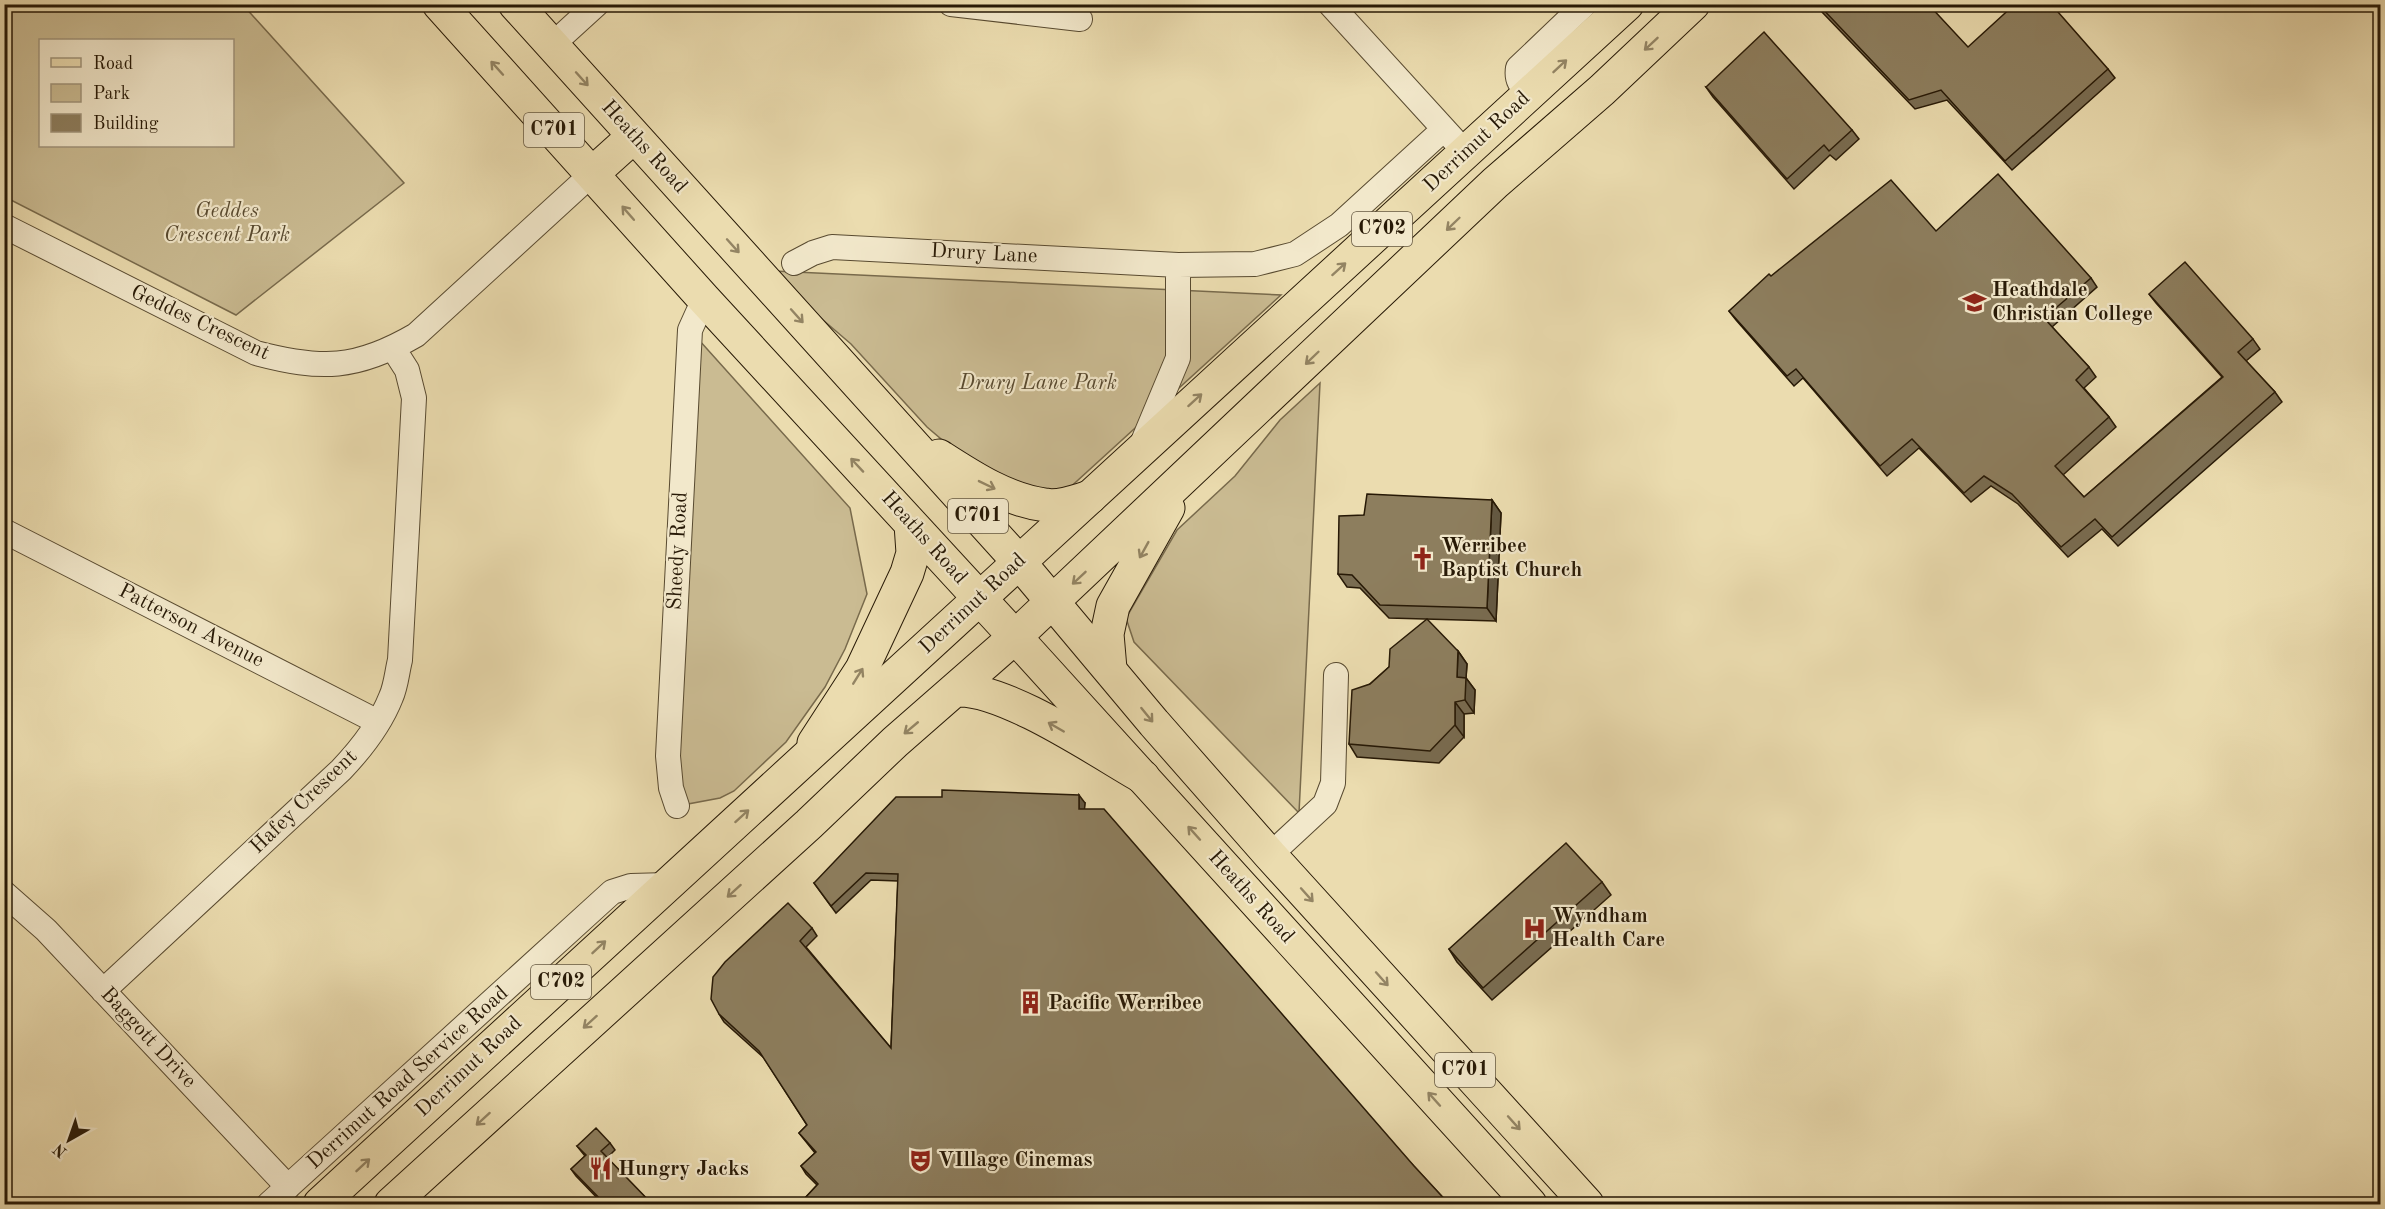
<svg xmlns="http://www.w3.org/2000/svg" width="2385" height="1209" font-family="'Old Standard TT',serif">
  <rect width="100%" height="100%" fill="#ebdcaf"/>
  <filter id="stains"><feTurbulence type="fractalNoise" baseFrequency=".00333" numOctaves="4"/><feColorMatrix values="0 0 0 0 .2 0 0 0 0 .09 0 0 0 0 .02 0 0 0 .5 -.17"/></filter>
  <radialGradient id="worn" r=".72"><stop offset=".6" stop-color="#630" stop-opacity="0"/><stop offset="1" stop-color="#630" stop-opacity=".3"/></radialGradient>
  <path fill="#cabb92" stroke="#786a4c" stroke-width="1.5" fill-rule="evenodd" d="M4,5H243L404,183L236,315L5,197ZM232,40V146H40V40Z
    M774,271L1281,295L1066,491L1037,494L960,455L927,427L851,344L795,296Z
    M690,330L850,508L867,594L845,649L825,687L786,742L734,791L720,798L677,806Z
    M1320,383L1299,813L1134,642L1126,618L1177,530L1235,476L1280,420Z"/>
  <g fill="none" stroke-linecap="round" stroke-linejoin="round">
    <defs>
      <path id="minor" d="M951,4L1080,19
        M1330,4L1454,140
        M552,45L597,4
        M1529,94C1521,86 1516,80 1518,68L1585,4
        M4,226L256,353C321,370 356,370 416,335L593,173
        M794,263L813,253L832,247L1178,265L1255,264L1295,254L1339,225L1444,129
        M1142,444L1178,358V265
        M4,531L378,722
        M677,806L671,788L668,756L690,330L704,299
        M1270,855L1325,804L1333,783L1336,675
        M4,893L46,930L288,1187
        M103,991L341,770C361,749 380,725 391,697C396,686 397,672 400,660L414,398L407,370L393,348
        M269,1204L612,892L631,886L667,885"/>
      <path id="primary" d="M439,4L704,299L1028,651L1530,1204
        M515,4L1019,562L1154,723L1270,855L1587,1204
        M593,173L634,136
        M939,456C970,476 1006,500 1045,505C1060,508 1076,501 1090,497
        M814,743L862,669L907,573L913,553L911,524"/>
      <path id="trunk" d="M1110,669L1107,634L1113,606L1168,508
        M956,690C1004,687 1099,752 1143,777
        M320,1204L1627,4
        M391,1204L809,824L895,742L1015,637L1495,183L1602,90L1693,4"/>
    </defs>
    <use href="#minor" stroke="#584a30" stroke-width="26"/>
    <use href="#primary" stroke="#271906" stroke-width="35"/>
    <use href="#trunk" stroke="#271906" stroke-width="35"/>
    <use href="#minor" stroke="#f2e8cb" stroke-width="24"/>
    <use href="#primary" stroke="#ebdcaf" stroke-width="33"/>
    <use href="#trunk" stroke="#ebdcaf" stroke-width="33"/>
  </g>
  <path fill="#796c51" stroke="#271906" stroke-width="1.5" d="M1817,4L1968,47L2108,69L2115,78L2012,170L1947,100L1915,109L1822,12Z
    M1706,87L1852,130L1859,139L1836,160L1830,155L1794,189L1713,97Z
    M1936,231L2091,278L2097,287L2052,327L2089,367L2096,377L2084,388L2109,417L2116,427L2063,475L2084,497L2222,377L2156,303L2149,294L2253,339L2260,349L2246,361L2275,392L2282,402L2118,546L2102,529L2068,557L2018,504L1991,486L1971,502L1919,448L1887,476L1803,378L1794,386L1736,320L1729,311L1771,276Z
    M1492,500L1501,513L1496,621L1389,618L1360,588L1347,587L1338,574L1364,515Z
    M1458,651L1467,664L1466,678L1475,690L1474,713L1464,714V737L1439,763L1357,757L1349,744L1370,684L1389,667Z
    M1085,803L1084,809L1449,1204H810L805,1198L817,1185L806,1174L801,1166L815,1153L799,1133L807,1125L764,1058L724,1022L719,1014L812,928L817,936L806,947L891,1048L898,881L871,880L836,913L814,883Z
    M1602,882L1611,895L1492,1000L1457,962L1449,949Z
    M610,1143L615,1150L607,1158L652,1204L602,1203L576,1176L571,1169L585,1156L577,1146Z"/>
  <path fill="#635842" stroke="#271906" stroke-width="1.5" d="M1492,500L1501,513L1496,621L1487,608Z
    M1458,651L1467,664L1466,678L1475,690L1474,713L1465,700L1457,677Z
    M1455,702L1464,714V737L1455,725Z
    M1079,795L1085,803L1084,816L1079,809Z"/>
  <path fill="#8d7e5e" stroke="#271906" stroke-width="1.5" d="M1818,4H1928L1968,47L2015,4H2051L2108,69L2005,161L1941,90L1909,100Z
    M1764,32L1852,130L1829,151L1824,145L1787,179L1706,87Z
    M1998,174L2091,278L2044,318L2089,367L2076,380L2109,417L2055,466L2084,497L2223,377L2149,294L2185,262L2253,339L2238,352L2275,392L2112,537L2095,519L2061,547L2012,494L1984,476L1964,493L1912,439L1880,466L1796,369L1787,376L1729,311L1769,274L1771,276L1891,180L1936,231Z
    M1367,494L1492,500L1487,608L1380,605L1352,575L1338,574L1339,516L1364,515Z
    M1427,619L1458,651L1457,677L1466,678L1465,700L1455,702V725L1430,751L1349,744L1352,690L1370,684L1389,667L1390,649Z
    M942,790L1079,795V809H1104L1414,1166L1449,1204H811L805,1198L818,1184L801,1166L816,1152L799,1133L807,1125L759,1051L719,1014L711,999L713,977L725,962L788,903L812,928L800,941L891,1048L898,874L866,873L831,906L814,883L896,797H942Z
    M1566,843L1602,882L1483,988L1449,949Z
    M596,1128L610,1143L601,1151L652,1204H600L603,1202L571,1169L586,1155L577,1146Z"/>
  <defs><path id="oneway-shaft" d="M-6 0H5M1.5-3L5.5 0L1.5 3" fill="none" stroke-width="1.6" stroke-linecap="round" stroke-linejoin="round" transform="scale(1.5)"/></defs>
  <g stroke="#938463">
    <use href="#oneway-shaft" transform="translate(1651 44) rotate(137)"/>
    <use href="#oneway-shaft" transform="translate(1560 66) rotate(-43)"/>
    <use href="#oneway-shaft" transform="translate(497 68) rotate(-132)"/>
    <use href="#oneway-shaft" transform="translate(582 79) rotate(48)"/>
    <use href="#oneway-shaft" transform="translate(628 213) rotate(-131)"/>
    <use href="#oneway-shaft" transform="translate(1453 224) rotate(136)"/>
    <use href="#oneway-shaft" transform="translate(733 246) rotate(48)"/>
    <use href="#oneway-shaft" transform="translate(1339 269) rotate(-42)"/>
    <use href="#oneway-shaft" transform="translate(797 316) rotate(48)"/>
    <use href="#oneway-shaft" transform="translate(1312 358) rotate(136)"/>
    <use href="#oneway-shaft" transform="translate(1195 400) rotate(-42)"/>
    <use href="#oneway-shaft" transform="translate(857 465) rotate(-133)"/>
    <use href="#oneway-shaft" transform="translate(987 485) rotate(26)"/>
    <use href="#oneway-shaft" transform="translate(1144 550) rotate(119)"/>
    <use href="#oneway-shaft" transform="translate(1079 578) rotate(137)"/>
    <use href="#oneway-shaft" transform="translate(858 676) rotate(-58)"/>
    <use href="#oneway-shaft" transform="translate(1147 715) rotate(51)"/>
    <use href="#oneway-shaft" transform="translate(1056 727) rotate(-150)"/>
    <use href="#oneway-shaft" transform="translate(911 728) rotate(140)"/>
    <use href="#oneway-shaft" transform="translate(742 816) rotate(-42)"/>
    <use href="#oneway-shaft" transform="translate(1194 833) rotate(-132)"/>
    <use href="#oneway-shaft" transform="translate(734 891) rotate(138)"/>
    <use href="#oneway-shaft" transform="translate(1307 895) rotate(48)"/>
    <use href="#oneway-shaft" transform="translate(599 947) rotate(-43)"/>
    <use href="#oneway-shaft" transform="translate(1382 979) rotate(48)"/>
    <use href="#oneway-shaft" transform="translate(590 1022) rotate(138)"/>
    <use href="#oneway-shaft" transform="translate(1434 1099) rotate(-132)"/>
    <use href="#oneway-shaft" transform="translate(483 1119) rotate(138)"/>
    <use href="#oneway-shaft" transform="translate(1514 1123) rotate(48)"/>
    <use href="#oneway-shaft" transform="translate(363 1165) rotate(-43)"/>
  </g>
  <defs>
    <symbol id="school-bare" viewBox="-9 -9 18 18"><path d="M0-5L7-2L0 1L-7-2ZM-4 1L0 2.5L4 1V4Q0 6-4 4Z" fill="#8f2418" stroke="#f2e8cb" stroke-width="2.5" paint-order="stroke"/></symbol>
    <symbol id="church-bare" viewBox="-9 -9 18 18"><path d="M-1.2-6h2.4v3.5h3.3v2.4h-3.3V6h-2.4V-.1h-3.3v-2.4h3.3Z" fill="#8f2418" stroke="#f2e8cb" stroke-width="2.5" paint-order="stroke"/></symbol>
    <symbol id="hospital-bare" viewBox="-9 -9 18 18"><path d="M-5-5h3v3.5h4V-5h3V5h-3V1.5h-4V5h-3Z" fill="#8f2418" stroke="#f2e8cb" stroke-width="2.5" paint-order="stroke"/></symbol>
    <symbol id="building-bare" viewBox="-9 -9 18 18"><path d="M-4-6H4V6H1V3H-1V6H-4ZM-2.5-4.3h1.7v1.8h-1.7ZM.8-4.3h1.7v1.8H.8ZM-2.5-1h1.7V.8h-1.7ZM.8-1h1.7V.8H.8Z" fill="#8f2418" stroke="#f2e8cb" stroke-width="2.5" paint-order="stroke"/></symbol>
    <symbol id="theatre-bare" viewBox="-9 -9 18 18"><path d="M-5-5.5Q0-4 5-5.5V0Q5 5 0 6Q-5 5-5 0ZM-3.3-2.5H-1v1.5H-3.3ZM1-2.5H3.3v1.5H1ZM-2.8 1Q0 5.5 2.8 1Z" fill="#8f2418" stroke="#f2e8cb" stroke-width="2.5" paint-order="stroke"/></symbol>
    <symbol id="restaurant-bare" viewBox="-9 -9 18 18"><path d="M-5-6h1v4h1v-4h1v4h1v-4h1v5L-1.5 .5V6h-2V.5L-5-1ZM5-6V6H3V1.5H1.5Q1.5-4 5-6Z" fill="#8f2418" stroke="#f2e8cb" stroke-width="2.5" paint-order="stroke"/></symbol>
  </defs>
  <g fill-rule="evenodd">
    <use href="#school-bare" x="1958" y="286" width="33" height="33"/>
    <use href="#church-bare" x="1406" y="542" width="33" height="33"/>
    <use href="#hospital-bare" x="1518" y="912" width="33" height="33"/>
    <use href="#building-bare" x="1014" y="986" width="33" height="33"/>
    <use href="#theatre-bare" x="904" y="1144" width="33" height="33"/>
    <use href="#restaurant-bare" x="584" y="1152" width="33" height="33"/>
  </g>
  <g text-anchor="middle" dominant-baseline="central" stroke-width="4.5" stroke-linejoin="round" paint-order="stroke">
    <g fill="#f2e8cb" stroke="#645741" stroke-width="1.5">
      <rect x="524" y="113" width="60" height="34" rx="4.5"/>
      <rect x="1352" y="212" width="60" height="34" rx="4.5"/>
      <rect x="948" y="499" width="60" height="34" rx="4.5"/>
      <rect x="531" y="965" width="60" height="34" rx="4.5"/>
      <rect x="1435" y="1053" width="60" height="34" rx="4.5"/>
    </g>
    <g font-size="20" font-weight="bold" fill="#271906">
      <text x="554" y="130">C701</text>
      <text x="1382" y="229">C702</text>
      <text x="978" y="516">C701</text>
      <text x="561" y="982">C702</text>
      <text x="1465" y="1070">C701</text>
    </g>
    <g font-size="21" fill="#271906" stroke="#f2e8cb">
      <text transform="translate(1477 142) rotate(-43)">Derrimut Road</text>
      <text transform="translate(644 147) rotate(48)">Heaths Road</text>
      <text transform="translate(984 254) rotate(3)">Drury Lane</text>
      <text transform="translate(200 323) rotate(25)">Geddes Crescent</text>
      <text transform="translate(924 538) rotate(48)">Heaths Road</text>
      <text transform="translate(678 551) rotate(-87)">Sheedy Road</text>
      <text transform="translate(973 604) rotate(-43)">Derrimut Road</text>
      <text transform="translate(191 626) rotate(27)">Patterson Avenue</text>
      <text transform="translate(304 802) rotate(-44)">Hafey Crescent</text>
      <text transform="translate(1251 897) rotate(48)">Heaths Road</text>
      <text transform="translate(148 1038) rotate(47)">Baggott Drive</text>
      <text transform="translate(469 1067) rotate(-43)">Derrimut Road</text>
      <text transform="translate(408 1078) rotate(-42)">Derrimut Road Service Road</text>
    </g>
    <g font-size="21" font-style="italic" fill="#584a30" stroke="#f2e8cb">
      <text x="227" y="211">Geddes<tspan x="227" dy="24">Crescent Park</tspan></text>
      <text x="1038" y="383">Drury Lane Park</text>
    </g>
    <g font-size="21" font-weight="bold" fill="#271906" stroke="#f2e8cb" text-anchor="start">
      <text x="1992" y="290">Heathdale<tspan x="1992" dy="24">Christian College</tspan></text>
      <text x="1441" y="546">Werribee<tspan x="1441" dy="24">Baptist Church</tspan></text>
      <text x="1552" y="916">Wyndham<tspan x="1552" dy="24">Health Care</tspan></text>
      <text x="1048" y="1003">Pacific Werribee</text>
      <text x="938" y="1160">VIllage Cinemas</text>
      <text x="618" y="1169">Hungry Jacks</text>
    </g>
  </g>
  <rect width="2385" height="1209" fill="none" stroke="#ebdcaf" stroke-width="24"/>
  <rect x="6" y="6" width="2373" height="1197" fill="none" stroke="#271906" stroke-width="3"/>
  <rect x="12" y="12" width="2361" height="1185" fill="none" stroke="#271906" stroke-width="1.5"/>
  <rect x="39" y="39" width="195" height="108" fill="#f2e8cb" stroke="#a1957c" stroke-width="1.5"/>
  <rect x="51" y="58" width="30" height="9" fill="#ebdcaf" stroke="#a1957c" stroke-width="1.5"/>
  <text x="93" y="69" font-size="18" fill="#271906">Road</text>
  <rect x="51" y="84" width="30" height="18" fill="#cabb92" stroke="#a1957c" stroke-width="1.5"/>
  <text x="93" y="99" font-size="18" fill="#271906">Park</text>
  <rect x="51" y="114" width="30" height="18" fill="#8d7e5e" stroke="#a1957c" stroke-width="1.5"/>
  <text x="93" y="129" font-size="18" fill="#271906">Building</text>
  <g transform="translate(69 1140) rotate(220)" stroke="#f2e8cb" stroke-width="4.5" paint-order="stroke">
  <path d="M0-4.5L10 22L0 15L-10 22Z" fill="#271906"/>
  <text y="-9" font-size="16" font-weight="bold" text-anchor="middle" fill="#271906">N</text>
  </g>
  <rect width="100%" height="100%" filter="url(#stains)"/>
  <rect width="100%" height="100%" fill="url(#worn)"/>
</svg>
